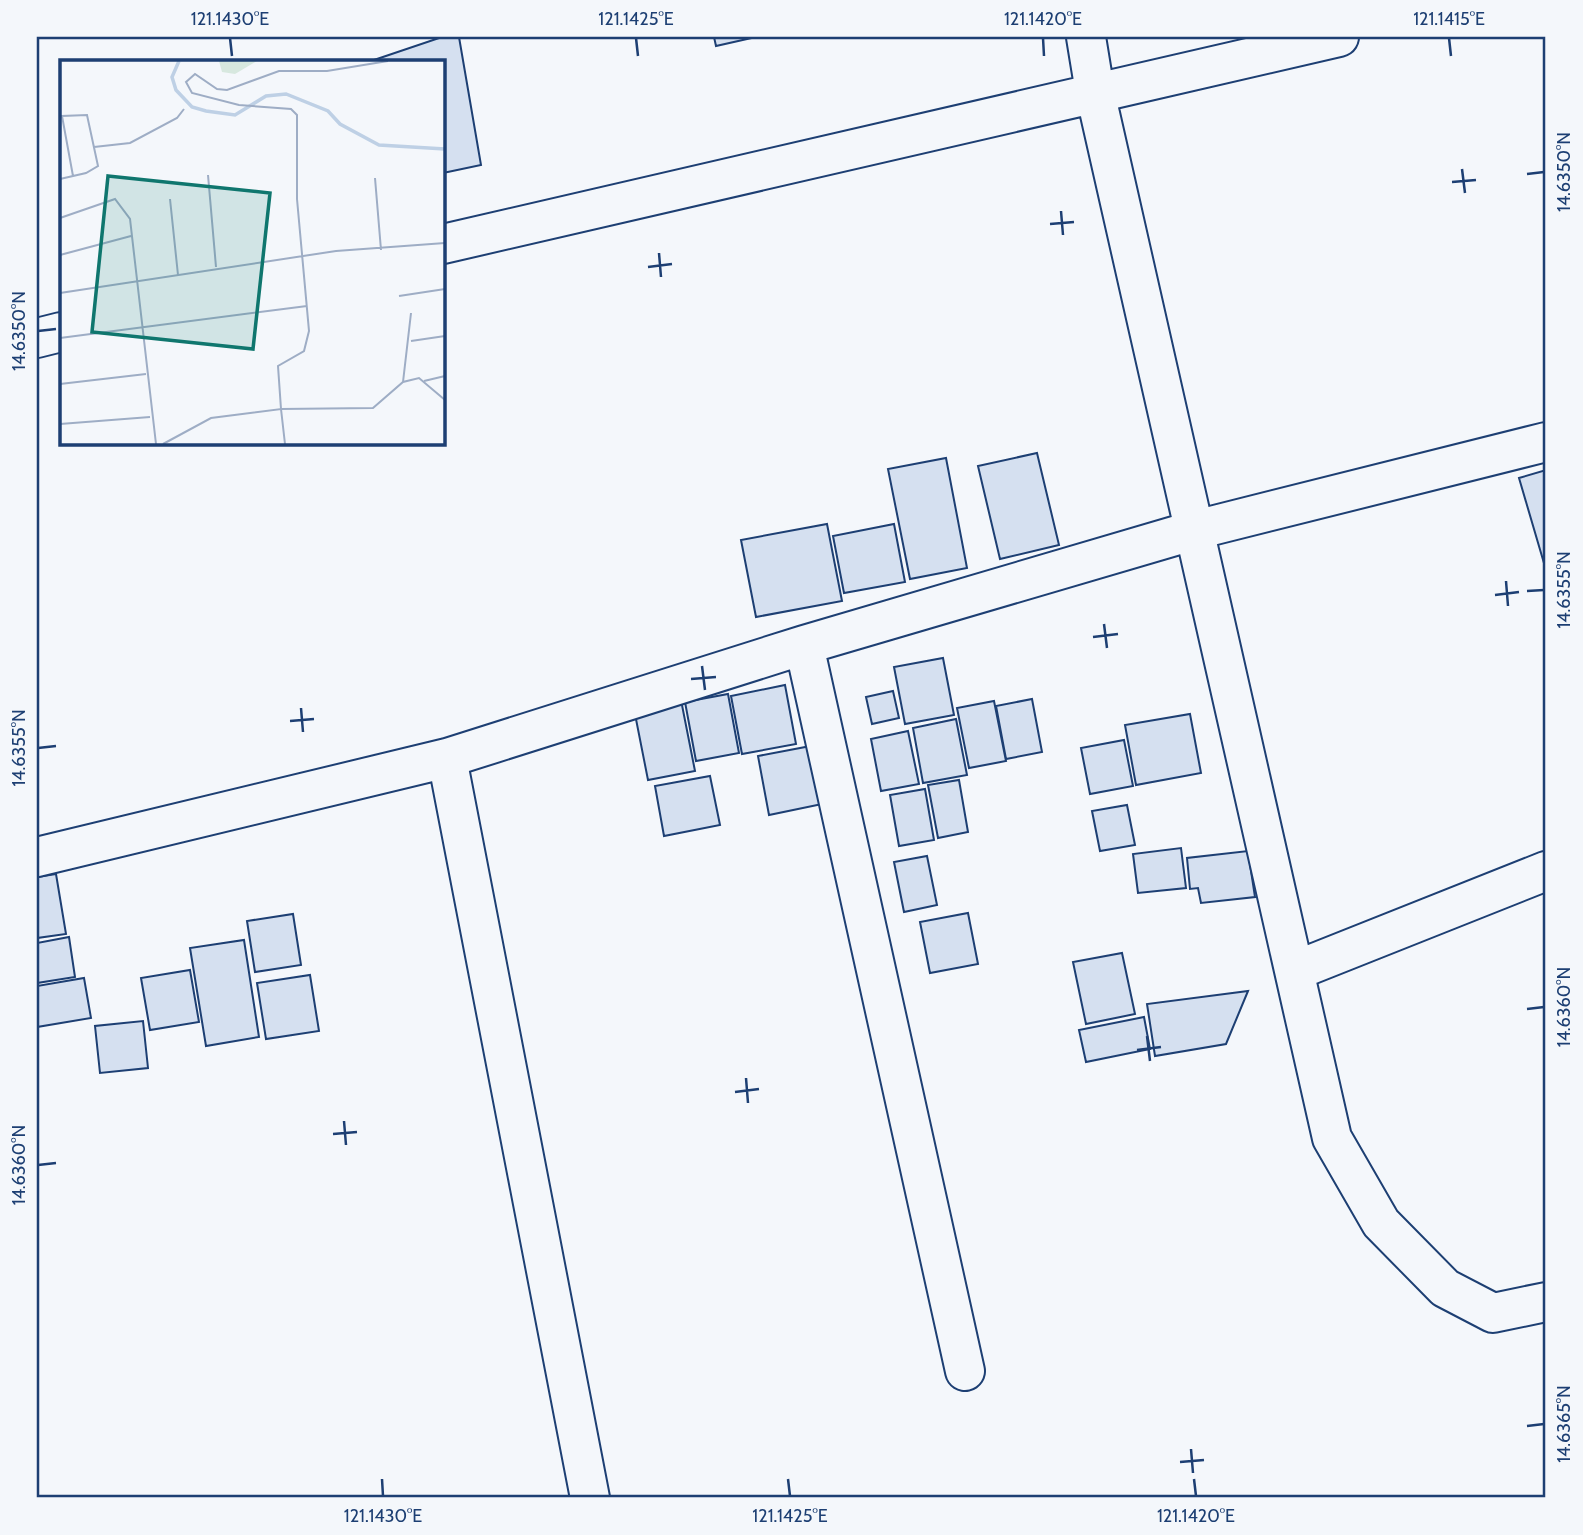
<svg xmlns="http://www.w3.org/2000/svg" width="1583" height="1535" font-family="Cabin,sans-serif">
  <rect width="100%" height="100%" fill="#f4f7fb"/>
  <path fill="#d5e0f0" stroke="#1d3f73" stroke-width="2" d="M442,37H459L481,165L443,173V61H371Z
    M714,37H756L716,46Z
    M1037,453L1059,545L1000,559L978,466Z
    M946,458L967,568L910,579L888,469Z
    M1546,470V570L1519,478Z
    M827,524L842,601L756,617L741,540Z
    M894,524L905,582L844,593L833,536Z
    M943,658L954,715L905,724L894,667Z
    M785,685L796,744L742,754L731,696Z
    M893,691L899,718L872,724L866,697Z
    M728,694L739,753L696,761L685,702Z
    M1032,699L1042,752L1006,759L996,706Z
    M681,700L695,771L648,780L634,709Z
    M994,701L1006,761L969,768L957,708Z
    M1190,714L1201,773L1136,785L1125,725Z
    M956,719L967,775L923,783L913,728Z
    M908,731L919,784L881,791L871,739Z
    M1124,740L1133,786L1090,794L1081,748Z
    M816,745L827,803L769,815L758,756Z
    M710,776L720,825L664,836L655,786Z
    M959,780L968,832L938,838L928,785Z
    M925,789L934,840L899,846L890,795Z
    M1127,805L1135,845L1100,851L1092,811Z
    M1181,848L1186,888L1138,893L1133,854Z
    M1248,851L1255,897L1201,903L1198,888L1190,889L1187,858Z
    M927,856L937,905L904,912L894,862Z
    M56,874L66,934L37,938V877Z
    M968,913L978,964L930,973L920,922Z
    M293,914L301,965L255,972L247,921Z
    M69,937L75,977L37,983V943Z
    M244,940L259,1037L206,1046L190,948Z
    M1122,953L1135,1014L1086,1024L1073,962Z
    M190,970L199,1022L150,1030L141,978Z
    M310,975L319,1031L266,1039L257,983Z
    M84,978L91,1018L37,1027V986Z
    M1248,991L1226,1044L1155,1056L1147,1004Z
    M1144,1017L1150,1049L1086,1062L1079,1030Z
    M143,1021L148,1068L100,1073L95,1026Z"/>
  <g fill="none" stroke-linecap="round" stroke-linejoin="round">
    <defs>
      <path id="minor" d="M1086,37L1095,92L1332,1138L1381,1223L1445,1288L1493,1313L1546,1302
        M443,244L1339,37
        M37,338L61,332
        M804,645L965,1371
        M447,758L590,1498
        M37,857L447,758L804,645L1195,530L1546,442
        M1297,970L1546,871"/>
    </defs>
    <use href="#minor" stroke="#1d3f73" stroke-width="42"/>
    <use href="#minor" stroke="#f4f7fb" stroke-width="38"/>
  </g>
  <path fill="none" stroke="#1d3f73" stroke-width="2.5" d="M230,38L232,56M636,38L638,56M1043,38L1044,56M1449,38L1451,56M1462,169L1465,193M1527,174L1544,172M1452,182L1476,180M1061,211L1063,235M1050,224L1074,222M659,253L661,277M648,267L672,264M38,331L56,329M1506,581L1508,606M1527,591L1544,590M1495,595L1519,592M1104,624L1107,648M1093,637L1118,634M702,666L705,690M691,679L716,677M301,708L303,732M290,721L314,719M38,748L56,746M1527,1009L1544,1007M1147,1036L1150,1061M1137,1050L1161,1047M746,1078L748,1103M735,1092L759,1089M344,1121L346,1145M333,1134L357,1132M38,1165L56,1163M1527,1426L1544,1424M1191,1449L1193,1473M1180,1462L1204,1460M382,1479L383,1496M788,1479L790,1496M1194,1479L1196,1496"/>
  <g transform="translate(60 60)">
    <rect width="385" height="385" fill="#f4f7fb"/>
    <path d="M159,1H197L175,14L162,12Z" fill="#d7e8df"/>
    <path fill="none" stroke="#bed0e5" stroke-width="3.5" d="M119,1L112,17L116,30L132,47L146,51L175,55L206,36L226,34L268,51L280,64L319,85L385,89"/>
    <path fill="none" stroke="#9eadc5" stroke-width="2" d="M328,1L267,11H219L167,30L157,29L135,14L126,22L132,33L179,45L231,49L237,55V139L249,271L244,291L218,306L221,349L313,348L343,322L359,318L385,340M34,87L70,83L117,58L124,49M148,115L156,207M315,118L321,190M0,119L26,113L38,106L27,55L2,56L13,116M110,139L118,215M0,158L55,139L70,159L96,384M0,195L71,176M0,233L276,191L385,183M339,236L385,229M0,278L247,246M351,281L385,276M364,321L385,316M343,322L351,253M0,324L86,314M0,364L90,357M103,384L151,358L221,349L225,384"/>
    <path fill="#0f766e" fill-opacity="0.15" stroke="#0f766e" stroke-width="3.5" d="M48,116L210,133L193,289L32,272Z"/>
    <rect width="385" height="385" fill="none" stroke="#1d3f73" stroke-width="3.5"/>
  </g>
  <rect width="1583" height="1535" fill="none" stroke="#f4f7fb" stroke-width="77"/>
  <rect x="38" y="38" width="1506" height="1458" fill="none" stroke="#1d3f73" stroke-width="2.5"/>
  <g font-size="18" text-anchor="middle" fill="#1d3f73">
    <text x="230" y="25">121.1430°E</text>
    <text x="636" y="25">121.1425°E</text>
    <text x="1043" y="25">121.1420°E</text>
    <text x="1449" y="25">121.1415°E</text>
    <text transform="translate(1564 172) rotate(-90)" y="6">14.6350°N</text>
    <text transform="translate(19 331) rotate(-90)" y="6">14.6350°N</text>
    <text transform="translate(1564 590) rotate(-90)" y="6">14.6355°N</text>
    <text transform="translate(19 748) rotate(-90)" y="6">14.6355°N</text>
    <text transform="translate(1564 1007) rotate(-90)" y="6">14.6360°N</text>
    <text transform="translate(19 1165) rotate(-90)" y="6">14.6360°N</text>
    <text transform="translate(1564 1424) rotate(-90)" y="6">14.6365°N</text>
    <text x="383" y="1522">121.1430°E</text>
    <text x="790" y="1522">121.1425°E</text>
    <text x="1196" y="1522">121.1420°E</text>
  </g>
</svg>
